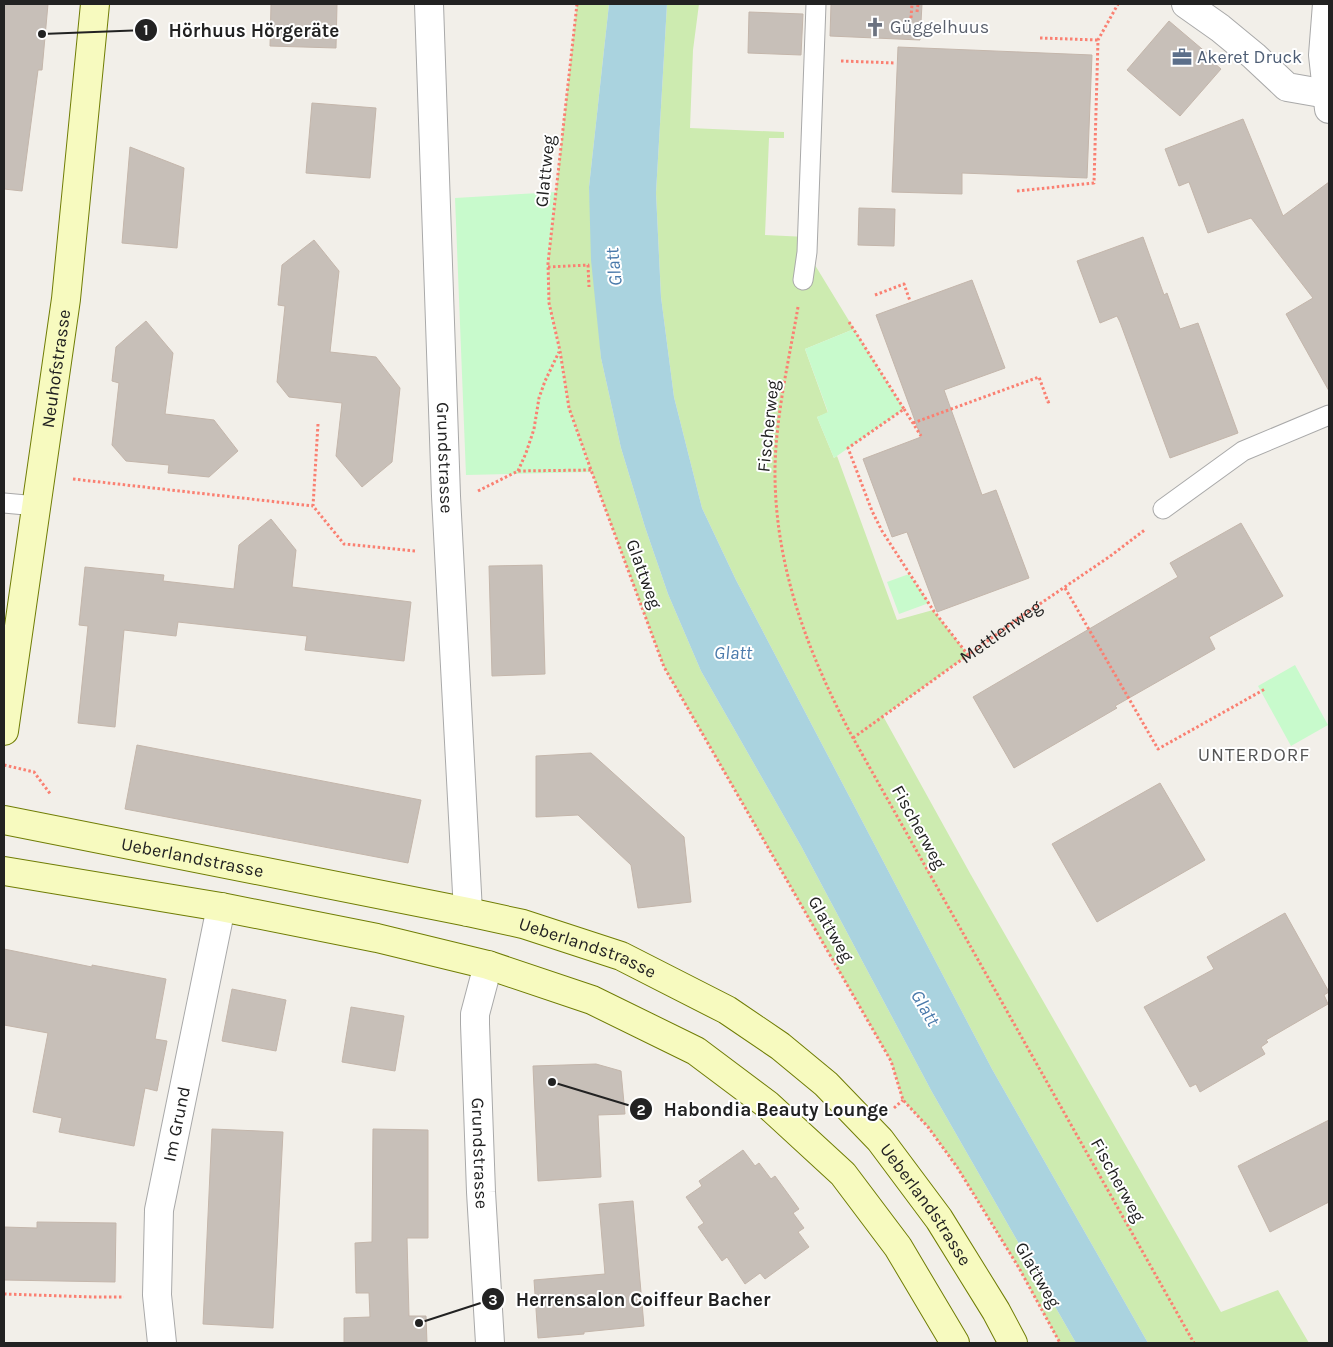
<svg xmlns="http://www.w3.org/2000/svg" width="1333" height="1347" font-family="Karla,sans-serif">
  <rect width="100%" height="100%" fill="#f2efe9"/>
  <path fill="#cdebb0" d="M577,4H609L589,187L601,358L621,448L645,527L668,594L701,671L801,846L932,1092L1076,1343H1060L1019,1268L957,1167L928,1127L903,1100L891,1061L664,667L591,470L569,408L560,351L549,303L548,263Z
    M667,4H699L693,50L690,128L784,132V138H769L765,235L807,237V252L854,329L805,349L828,413L817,417L834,458L837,456L897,620L933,610L968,655L883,716L971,875L1221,1312L1278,1290L1309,1343H1148L992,1069L736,580L702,508L674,397L661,297L656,193Z"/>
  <path fill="#c8facc" d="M556,192L548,263L549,303L560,351L569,408L591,472L466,475L455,198Z
    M854,329L904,409L834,458L817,417L828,412L805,349Z
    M909,574L929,603L899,614L887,582Z
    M1295,665L1328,725L1291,746L1258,686Z"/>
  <path fill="#aad3df" d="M609,4H667L656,193L661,297L674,397L702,508L736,580L992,1069L1148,1343H1076L932,1092L801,846L701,671L668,594L645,527L621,448L601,358L591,260L589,187Z"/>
  <path fill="#c7bfb8" stroke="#c4b6ab" d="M4,4H48L42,70H38L22,191L4,189Z
    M271,4H337L336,48L270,46Z
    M831,4H922L920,40L830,36Z
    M749,12L803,14L801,55L748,53Z
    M1169,21L1215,60L1213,62L1221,69L1180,116L1127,70Z
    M898,47L1092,55L1087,178L962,173V194L892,192Z
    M312,103L376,108L370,178L306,173Z
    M1243,119L1283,216L1329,182V391L1286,314L1313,298L1251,218L1208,233L1189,182L1179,186L1165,149Z
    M130,147L184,168L177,248L122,243Z
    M859,208L895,209L894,246L858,245Z
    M1143,237L1164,295L1167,293L1180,329L1198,323L1238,433L1170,458L1120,322L1117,316L1100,323L1077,261Z
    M314,240L339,271L330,352L376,357L400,388L392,462L362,487L336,456L342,403L289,397L277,382L285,306L278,305L282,265Z
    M972,280L1005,368L944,390L982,495L996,490L1029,578L937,612L907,532L892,537L863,459L921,437L876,315Z
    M146,321L173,353L165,414L214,420L238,451L209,477L168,473L169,465L126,461L112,445L119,383L112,381L116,347Z
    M271,519L296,550L292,587L411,602L404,661L305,650L307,636L178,622L176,636L124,630L115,727L78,723L88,626L79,625L85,567L164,575L163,581L234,589L239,545Z
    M1241,523L1283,596L1209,637L1215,649L1115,706L1117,708L1014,768L973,697L1178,577L1170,563Z
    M542,565L545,674L492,676L489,566Z
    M137,745L421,800L408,863L125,809Z
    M591,753L684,837L691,902L638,908L631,865L578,815L536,817V756Z
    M1160,783L1205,860L1097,922L1052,844Z
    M1285,913L1329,992L1324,995L1328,1004L1266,1040L1268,1042L1261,1047L1265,1054L1200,1092L1196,1084L1190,1087L1144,1007L1214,969L1207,957Z
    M4,949L92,967V965L166,979L155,1039L167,1041L157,1091L145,1088L134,1146L59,1132L62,1118L33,1112L48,1033L4,1025Z
    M232,989L286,1000L276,1051L222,1041Z
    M351,1007L404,1016L395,1071L342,1062Z
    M596,1064L621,1071L625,1114L598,1115L601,1177L538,1181L533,1066Z
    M1329,1120V1202L1270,1232L1238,1166Z
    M212,1129L283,1132L273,1328L203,1324Z
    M373,1129L428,1130V1238H407L409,1316H426L427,1343H344V1318L370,1317L369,1293H356L355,1243L372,1242Z
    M743,1150L755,1166L759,1163L771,1179L775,1176L799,1209L793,1213L804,1228L798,1232L809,1247L765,1279L760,1273L745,1284L727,1257L722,1261L698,1227L704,1223L686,1197L702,1186L699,1181Z
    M633,1201L644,1326L584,1332V1334L538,1338L534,1280L605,1274L599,1204Z
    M37,1222L116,1223L115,1282L4,1280V1227L37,1228Z"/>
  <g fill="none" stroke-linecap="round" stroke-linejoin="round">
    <defs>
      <path id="lane" d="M803,280L807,252L816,4
        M4,503L37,506
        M1163,509L1243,451L1329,415"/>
      <g id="street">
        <path id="s2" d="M429,4L446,496L468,912"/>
        <path d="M1186,4L1220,28L1254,56L1287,87L1327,94"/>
        <path d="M1327,4L1323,55L1329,109"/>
        <path id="s3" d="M488,965L475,1014V1024L481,1192L490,1343"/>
        <path id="s4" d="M162,1343L157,1295L159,1210L221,907"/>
      </g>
      <g id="secondary">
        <path id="s5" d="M4,731L66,299L95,4"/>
        <path id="s6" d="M4,820L468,912L523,924L621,956L727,1010L780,1046L826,1084L880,1140L939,1219L996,1311L1013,1343"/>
        <path d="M4,871L221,907L377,938L488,965L592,1000L696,1051L768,1105L843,1174L898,1247L955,1343"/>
      </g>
    </defs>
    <use href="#lane" stroke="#a9a9a9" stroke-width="21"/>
    <use href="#street" stroke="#a9a9a9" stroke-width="30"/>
    <use href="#secondary" stroke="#707d05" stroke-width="30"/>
    <g stroke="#fa8072" stroke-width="3" stroke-dasharray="2.5 2.5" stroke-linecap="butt">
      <path d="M577,4L548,263L549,303L560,351L569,408L591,470L664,667L891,1061L903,1100L928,1127L957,1167L1019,1268L1060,1343"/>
      <path d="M917,12L918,4"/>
      <path d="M911,18L912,4"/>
      <path d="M1040,38L1098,40"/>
      <path d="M841,61L896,63"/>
      <path d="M1017,191L1094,183L1098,40L1118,4"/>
      <path d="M548,267L588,265L589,287"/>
      <path d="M875,295L904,284L910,301"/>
      <path d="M798,307C789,360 776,414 775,468C774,565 808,654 853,738L1194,1343"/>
      <path d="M849,322L904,409L848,448L872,511L882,531L933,610L968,655"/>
      <path d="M904,409L921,436"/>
      <path d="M913,423L1039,377L1048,402L1051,401"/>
      <path d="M318,424L313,506L344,544L416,551"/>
      <path d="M518,471L526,453L534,429L539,398L545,381L559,352"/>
      <path d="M73,479L313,506"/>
      <path d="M478,491L518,471L591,470"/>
      <path d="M1065,588L1158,749L1265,689"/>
      <path id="s1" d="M853,738L1022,616L1109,557L1146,529"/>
      <path d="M4,765L34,772L51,795"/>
      <path d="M894,1108L903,1100"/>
      <path d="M4,1294L95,1297H124"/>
    </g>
    <use href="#lane" stroke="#fff" stroke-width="19"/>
    <use href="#street" stroke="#fff" stroke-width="28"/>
    <use href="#secondary" stroke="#f7fabf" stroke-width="28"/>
  </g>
  <defs>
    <symbol id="church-bare" viewBox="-9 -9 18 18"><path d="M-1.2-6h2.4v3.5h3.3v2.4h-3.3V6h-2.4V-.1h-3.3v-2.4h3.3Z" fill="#6b7280" stroke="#fff" stroke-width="2.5" paint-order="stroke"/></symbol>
    <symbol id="office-bare" viewBox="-9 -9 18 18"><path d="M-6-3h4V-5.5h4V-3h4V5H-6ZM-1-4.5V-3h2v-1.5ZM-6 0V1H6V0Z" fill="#5c6f8a" stroke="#fff" stroke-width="2.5" paint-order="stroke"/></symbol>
  </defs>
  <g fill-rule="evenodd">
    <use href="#church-bare" x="861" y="13" width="28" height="28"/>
    <use href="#office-bare" x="1168" y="43" width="28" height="28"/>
  </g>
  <g text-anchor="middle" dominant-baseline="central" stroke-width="4" stroke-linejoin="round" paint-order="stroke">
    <g font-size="18" fill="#5b616d" stroke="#fff" text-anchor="start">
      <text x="890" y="27">Güggelhuus</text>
    </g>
    <g font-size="18" fill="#4e5e75" stroke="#fff" text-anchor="start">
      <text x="1197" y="57">Akeret Druck</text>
    </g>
    <g font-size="18" fill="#222" stroke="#fff">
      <text transform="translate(545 171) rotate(-84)">Glattweg</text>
      <text stroke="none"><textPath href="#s5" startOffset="366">Neuhofstrasse</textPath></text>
      <text transform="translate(768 426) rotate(-84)">Fischerweg</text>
      <text stroke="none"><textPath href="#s2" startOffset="454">Grundstrasse</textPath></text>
      <text transform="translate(644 574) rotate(70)">Glattweg</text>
      <text stroke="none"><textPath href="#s1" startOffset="182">Mettlenweg</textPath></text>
      <text transform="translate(919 827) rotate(61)">Fischerweg</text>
      <text stroke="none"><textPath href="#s6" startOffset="192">Ueberlandstrasse</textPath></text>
      <text transform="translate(831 929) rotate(60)">Glattweg</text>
      <text stroke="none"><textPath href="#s6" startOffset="598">Ueberlandstrasse</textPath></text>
      <text stroke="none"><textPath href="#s4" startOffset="221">Im Grund</textPath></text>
      <text stroke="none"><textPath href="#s3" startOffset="190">Grundstrasse</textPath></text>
      <text transform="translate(1118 1180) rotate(61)">Fischerweg</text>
      <text stroke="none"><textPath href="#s6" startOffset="1032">Ueberlandstrasse</textPath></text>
      <text transform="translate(1038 1275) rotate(60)">Glattweg</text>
    </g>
    <g font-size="19" font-style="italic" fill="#4a7aab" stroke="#fff">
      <text transform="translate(614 267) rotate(-96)">Glatt</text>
      <text x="733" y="653">Glatt</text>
      <text transform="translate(925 1008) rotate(60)">Glatt</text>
    </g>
    <g font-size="19" letter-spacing="1" fill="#555" stroke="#fff">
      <text x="1254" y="755">UNTERDORF</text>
    </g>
  </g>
  <path fill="none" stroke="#222" stroke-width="2" d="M42 34L146 30M552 1082L641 1109M419 1323L493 1299"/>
  <g fill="#222" stroke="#fff" stroke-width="2">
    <circle cx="42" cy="34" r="5"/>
    <circle cx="552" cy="1082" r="5"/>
    <circle cx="419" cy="1323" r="5"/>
    <circle cx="146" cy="30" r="12"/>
    <circle cx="641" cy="1109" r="12"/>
    <circle cx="493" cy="1299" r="12"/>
  </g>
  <g font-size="15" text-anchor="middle" font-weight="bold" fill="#fff">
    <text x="146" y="35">1</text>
    <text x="641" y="1115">2</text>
    <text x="493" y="1305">3</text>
  </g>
  <g font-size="19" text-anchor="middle" font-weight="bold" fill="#222" stroke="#fff" stroke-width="4" stroke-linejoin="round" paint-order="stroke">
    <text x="254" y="37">Hörhuus Hörgeräte</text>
    <text x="776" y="1116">Habondia Beauty Lounge</text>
    <text x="643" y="1306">Herrensalon Coiffeur Bacher</text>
  </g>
  <rect width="1333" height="1347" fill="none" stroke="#222222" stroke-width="10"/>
</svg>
